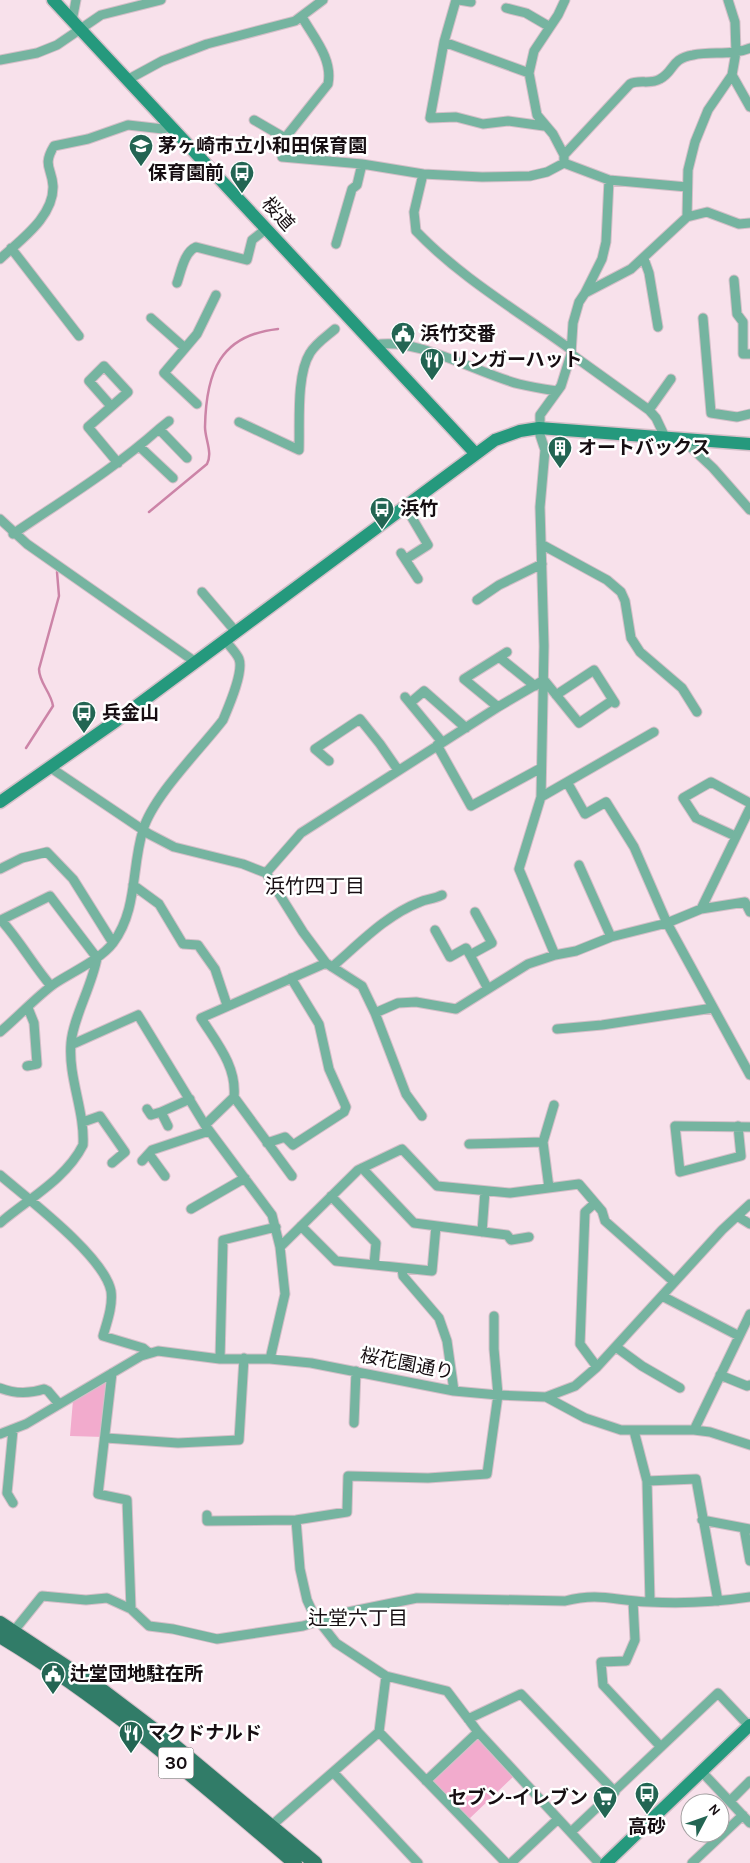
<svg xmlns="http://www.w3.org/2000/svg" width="750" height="1863" font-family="Karla,'Noto Sans JP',sans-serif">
  <rect width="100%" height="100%" fill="#f8e1eb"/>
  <path fill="#f2abcd" d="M108,1378L104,1437L70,1436L73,1400Z
    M478,1736L514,1776L468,1820L431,1781Z"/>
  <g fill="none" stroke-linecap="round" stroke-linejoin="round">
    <path stroke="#cc84a7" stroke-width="2.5" d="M149,512L207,464C213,453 205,439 205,427C206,372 220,335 278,329
      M26,748L53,706C51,692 39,683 39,669L59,596L57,572"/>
    <defs>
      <path id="street" d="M456,0L444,42L430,118L456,117L483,124L508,121L544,126
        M459,0L471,2
        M506,8L526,13L550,27
        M302,17C314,38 333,59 328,84L285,138L282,157L362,164L423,174L482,177L530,176L547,172L564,163V155L630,84C639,79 650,85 660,79C675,71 670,59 693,55C712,51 732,56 750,48
        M72,21L76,0
        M444,42L529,73
        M0,60L37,53L57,45L101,15L161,0
        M732,75L750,107
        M127,80L162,61L207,44L295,21L323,0
        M254,120L285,138
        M564,155L553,134L537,115L529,73L534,51L558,15L565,0
        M564,163L609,180L687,187
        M423,174L414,212L416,231C461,278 518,311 570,349
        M687,217L707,212L739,224L750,223
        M336,244L352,189L357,185L362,164
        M11,248L79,336
        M0,259C20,240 54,217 53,186C52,168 42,166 54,146L88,139L128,125L163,129L171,127
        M644,259L649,273L658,327
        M734,280L737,314L743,322V354H750
        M177,283C181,272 184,252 196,247L247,260L252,240L266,229
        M585,293L602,259L606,242L609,180
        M151,318L185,348
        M703,318L711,413L737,417L750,414
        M375,345C415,336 479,374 519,384C531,387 544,389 557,391
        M571,354L649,410L656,418L665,437
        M197,404L164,373L197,334L216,295
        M111,406L89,381L104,366L128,392L88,427L118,463
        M649,410L671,379
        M239,422L299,450C300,424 296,375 310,353C316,343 327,336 335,329
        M159,429L169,421
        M683,440L713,468L750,510
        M140,447L173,478
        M405,506L428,545L406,559
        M0,519L27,544L194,661
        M13,534C63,500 114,469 159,429L187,458
        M541,544L607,580L621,592L625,601L631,638L640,652L682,688L697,712
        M401,553L418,579
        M202,592L236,632
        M477,600L499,585L542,564
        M499,657L535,686
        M544,680L579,723L613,700
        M556,695L594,670L615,703
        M405,697L442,742
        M410,703L424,691L466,728
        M498,707L464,679L507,652
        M437,745L471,806L541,768
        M329,761L315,749L360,719L380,744L398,770
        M51,768L149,834L174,847L243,864L266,873L303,932L326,963L362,986L375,1013L406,1094L422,1116
        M567,782L585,814L606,802L634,847L667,923L750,1075
        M541,797L654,732
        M735,836L696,818L683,798L711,782L750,803
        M579,865L611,937
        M0,869L22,858L47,852L73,879L113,943
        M266,873L301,833L498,707L544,680
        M133,885L159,904L183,944L198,945L215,969L227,1005
        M701,909L750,808
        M475,912L492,943L470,955L488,989
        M435,930L450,957L466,948L470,955
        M555,955L519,869L541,797L544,646L540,507L545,450L540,435V415L561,386L571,354L573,323L579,302L585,293L631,269L687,217L688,170L695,142L708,110L732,75L736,52L735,22L728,0
        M332,967C359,944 386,915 420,902C427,899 434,899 442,895
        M375,1013L398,1003L416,1002L456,1009L528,964L555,955L576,951L611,937L667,923L701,909L745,902L750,912
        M557,1029L602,1025L713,1008
        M0,1032C18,1017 35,998 54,984C72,972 100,960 113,943C138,909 131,869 143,830C153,796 200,750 223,720C228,708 244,672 239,659C236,652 229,646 225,640
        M71,1045L138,1015L205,1125L272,1215L280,1247L285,1294L270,1359
        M27,1066L37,1064L34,1023L28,1008
        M234,1097L292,1176
        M147,1109L151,1115L161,1112
        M83,1122L100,1116L125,1152L112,1163
        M205,1125L234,1097C237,1066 216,1042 201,1018L326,963
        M168,1126L161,1112L190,1099
        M738,1126L741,1156L680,1172L675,1126L750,1127
        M267,1143L285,1137L293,1145L344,1112L346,1107L329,1069L319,1024L291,978
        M469,1144L543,1142
        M149,1154L165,1176
        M142,1161L152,1150L209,1131
        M362,1168L414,1223L507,1235L511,1240L529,1237
        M0,1175C28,1199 104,1256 111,1291C113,1306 107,1322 103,1336L143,1348L149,1353
        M549,1188L543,1142L554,1105
        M331,1196L376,1243L374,1265
        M595,1203L585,1212L580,1344L597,1367
        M191,1209L245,1178
        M737,1216L750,1224
        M0,1223C28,1199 66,1179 83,1145C85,1111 68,1078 71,1043C73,1018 92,986 97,958L50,896L1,920C20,941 33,965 51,986
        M301,1226L336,1261L432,1271L436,1226
        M482,1232L485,1191
        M280,1247L358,1170L402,1149L437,1186L510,1193L579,1184L602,1211L605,1221L674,1282
        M402,1268L403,1276L439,1318L447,1341L454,1391
        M662,1296L739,1336
        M616,1347L642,1366L680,1388
        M220,1359L223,1240L276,1227
        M112,1373L98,1494L127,1500L131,1609
        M720,1375L747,1386L750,1385
        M0,1388C15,1394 29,1394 44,1389L48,1391L59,1404
        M546,1397L585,1418L621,1430H694L710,1432L750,1445
        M354,1423L356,1371
        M13,1430L7,1493L13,1503
        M694,1430L750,1314
        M634,1431L647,1481L650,1602
        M0,1434L26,1424L141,1356L158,1351L220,1359H270L311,1363L454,1391L498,1395L546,1397L575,1386L597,1367L722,1230L750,1204
        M106,1438L178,1443L239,1440L244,1358
        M647,1481L696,1479L718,1601
        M207,1515V1521L296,1520L347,1512L348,1476L428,1478L487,1474L498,1395L494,1349V1316
        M296,1520L300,1569L307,1600L314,1615L336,1643L386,1676L447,1691L478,1732L599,1863
        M702,1520L750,1529
        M744,1528L750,1561
        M633,1601L635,1640L626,1661L601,1662L603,1685L661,1747
        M13,1632L42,1596L86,1600L107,1598L131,1609L149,1626L173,1629L217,1639L303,1626L348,1612L417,1598L565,1601C600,1592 615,1601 649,1602C683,1604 717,1602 750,1597
        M468,1719L521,1694L615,1792
        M379,1732L506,1863
        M333,1772L418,1863
        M702,1772L750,1823
        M426,1781L478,1732
        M730,1801L750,1781
        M271,1826L379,1732L386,1676
        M571,1832L718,1693L749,1726
        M511,1863L558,1819
        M692,1863L743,1815"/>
      <path id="secondary" d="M53,0L475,453
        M0,802L116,721L495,440L520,431L539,428L750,444
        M606,1863L750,1725"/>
      <path id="primary" d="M0,1623L103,1691L165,1738L315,1863
        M0,1636C107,1700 201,1783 295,1863"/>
    </defs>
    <use href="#street" stroke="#d4bfc8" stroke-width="11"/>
    <use href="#secondary" stroke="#d4bfc8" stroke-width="15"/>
    <use href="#primary" stroke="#d4bfc8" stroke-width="16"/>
    <use href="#street" stroke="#75b4a0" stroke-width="9"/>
    <use href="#secondary" stroke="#25997d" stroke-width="12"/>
    <use href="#primary" stroke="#317c68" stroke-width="14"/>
  </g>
  <defs>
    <symbol id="school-pin" viewBox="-11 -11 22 30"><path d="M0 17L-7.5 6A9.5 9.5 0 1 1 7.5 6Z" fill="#236553" stroke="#fff"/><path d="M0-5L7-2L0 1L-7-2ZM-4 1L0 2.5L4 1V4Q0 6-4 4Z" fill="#fff"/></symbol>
    <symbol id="bus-pin" viewBox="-11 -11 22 30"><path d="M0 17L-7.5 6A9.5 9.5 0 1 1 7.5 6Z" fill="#236553" stroke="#fff"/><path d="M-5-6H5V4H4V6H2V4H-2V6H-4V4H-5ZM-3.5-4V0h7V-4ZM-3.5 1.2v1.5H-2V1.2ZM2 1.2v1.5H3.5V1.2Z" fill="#fff"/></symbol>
    <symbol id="civic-pin" viewBox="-11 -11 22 30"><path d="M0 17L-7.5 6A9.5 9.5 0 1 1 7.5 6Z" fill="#236553" stroke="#fff"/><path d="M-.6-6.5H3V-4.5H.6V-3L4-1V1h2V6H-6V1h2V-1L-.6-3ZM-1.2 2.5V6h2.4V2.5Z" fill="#fff"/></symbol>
    <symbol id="restaurant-pin" viewBox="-11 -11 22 30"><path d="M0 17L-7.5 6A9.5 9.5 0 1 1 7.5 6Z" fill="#236553" stroke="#fff"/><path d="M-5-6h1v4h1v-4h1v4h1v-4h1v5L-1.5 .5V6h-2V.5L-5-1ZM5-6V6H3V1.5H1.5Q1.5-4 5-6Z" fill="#fff"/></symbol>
    <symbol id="building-pin" viewBox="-11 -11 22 30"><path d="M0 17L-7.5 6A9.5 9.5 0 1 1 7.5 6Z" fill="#236553" stroke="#fff"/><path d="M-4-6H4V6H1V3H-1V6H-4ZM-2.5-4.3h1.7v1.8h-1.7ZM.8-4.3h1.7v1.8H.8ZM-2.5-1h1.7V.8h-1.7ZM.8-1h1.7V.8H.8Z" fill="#fff"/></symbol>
    <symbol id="supermarket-pin" viewBox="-11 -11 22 30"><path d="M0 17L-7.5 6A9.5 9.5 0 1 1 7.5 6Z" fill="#236553" stroke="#fff"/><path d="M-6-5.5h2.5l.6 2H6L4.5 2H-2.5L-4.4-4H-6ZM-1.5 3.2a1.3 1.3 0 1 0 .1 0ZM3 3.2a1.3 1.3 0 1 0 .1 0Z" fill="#fff"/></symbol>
  </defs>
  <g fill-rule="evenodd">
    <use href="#school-pin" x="127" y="132" width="28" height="38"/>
    <use href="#bus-pin" x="228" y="159" width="28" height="38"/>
    <use href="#civic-pin" x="389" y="320" width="28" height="38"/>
    <use href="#restaurant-pin" x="418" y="346" width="28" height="38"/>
    <use href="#building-pin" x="546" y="434" width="28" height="38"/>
    <use href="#bus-pin" x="368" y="495" width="28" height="38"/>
    <use href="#bus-pin" x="70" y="699" width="28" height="38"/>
    <use href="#civic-pin" x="39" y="1660" width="28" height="38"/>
    <use href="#restaurant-pin" x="117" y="1719" width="28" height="38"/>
    <use href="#bus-pin" x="633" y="1780" width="28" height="38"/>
    <use href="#supermarket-pin" x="591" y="1784" width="28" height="38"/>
  </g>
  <g text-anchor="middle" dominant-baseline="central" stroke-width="5" stroke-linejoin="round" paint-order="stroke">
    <rect fill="#fff" stroke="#5c5659" stroke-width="1" x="158.5" y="1747.5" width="35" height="31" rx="4"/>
    <g font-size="18" font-weight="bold" fill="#160e12">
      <text x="176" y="1763">30</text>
    </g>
    <g font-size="19" font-weight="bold" fill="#160e12" stroke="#fff" text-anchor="start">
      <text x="158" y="146">茅ヶ崎市立小和田保育園</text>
      <text x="224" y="173" text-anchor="end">保育園前</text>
      <text x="420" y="334">浜竹交番</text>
      <text x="450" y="360">リンガーハット</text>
      <text x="578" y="448">オートバックス</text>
      <text x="400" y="509">浜竹</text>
      <text x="102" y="713">兵金山</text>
      <text x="70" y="1674">辻堂団地駐在所</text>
      <text x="148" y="1733">マクドナルド</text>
      <text x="588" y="1798" text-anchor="end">セブン-イレブン</text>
      <text x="647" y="1827" text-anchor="middle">高砂</text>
    </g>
    <g font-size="19" fill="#160e12" stroke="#fff">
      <text transform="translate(278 214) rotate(48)">桜道</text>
      <text transform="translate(407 1364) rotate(11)">桜花園通り</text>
    </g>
    <g font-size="20" fill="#160e12" stroke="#fff">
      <text x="315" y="886">浜竹四丁目</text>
      <text x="358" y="1618">辻堂六丁目</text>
    </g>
  </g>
  <g transform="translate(705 1818) rotate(49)"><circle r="24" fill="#ffffff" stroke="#a29fa0"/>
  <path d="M0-4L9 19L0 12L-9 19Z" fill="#236553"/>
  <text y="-8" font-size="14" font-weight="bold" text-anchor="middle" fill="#160e12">N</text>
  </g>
</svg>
